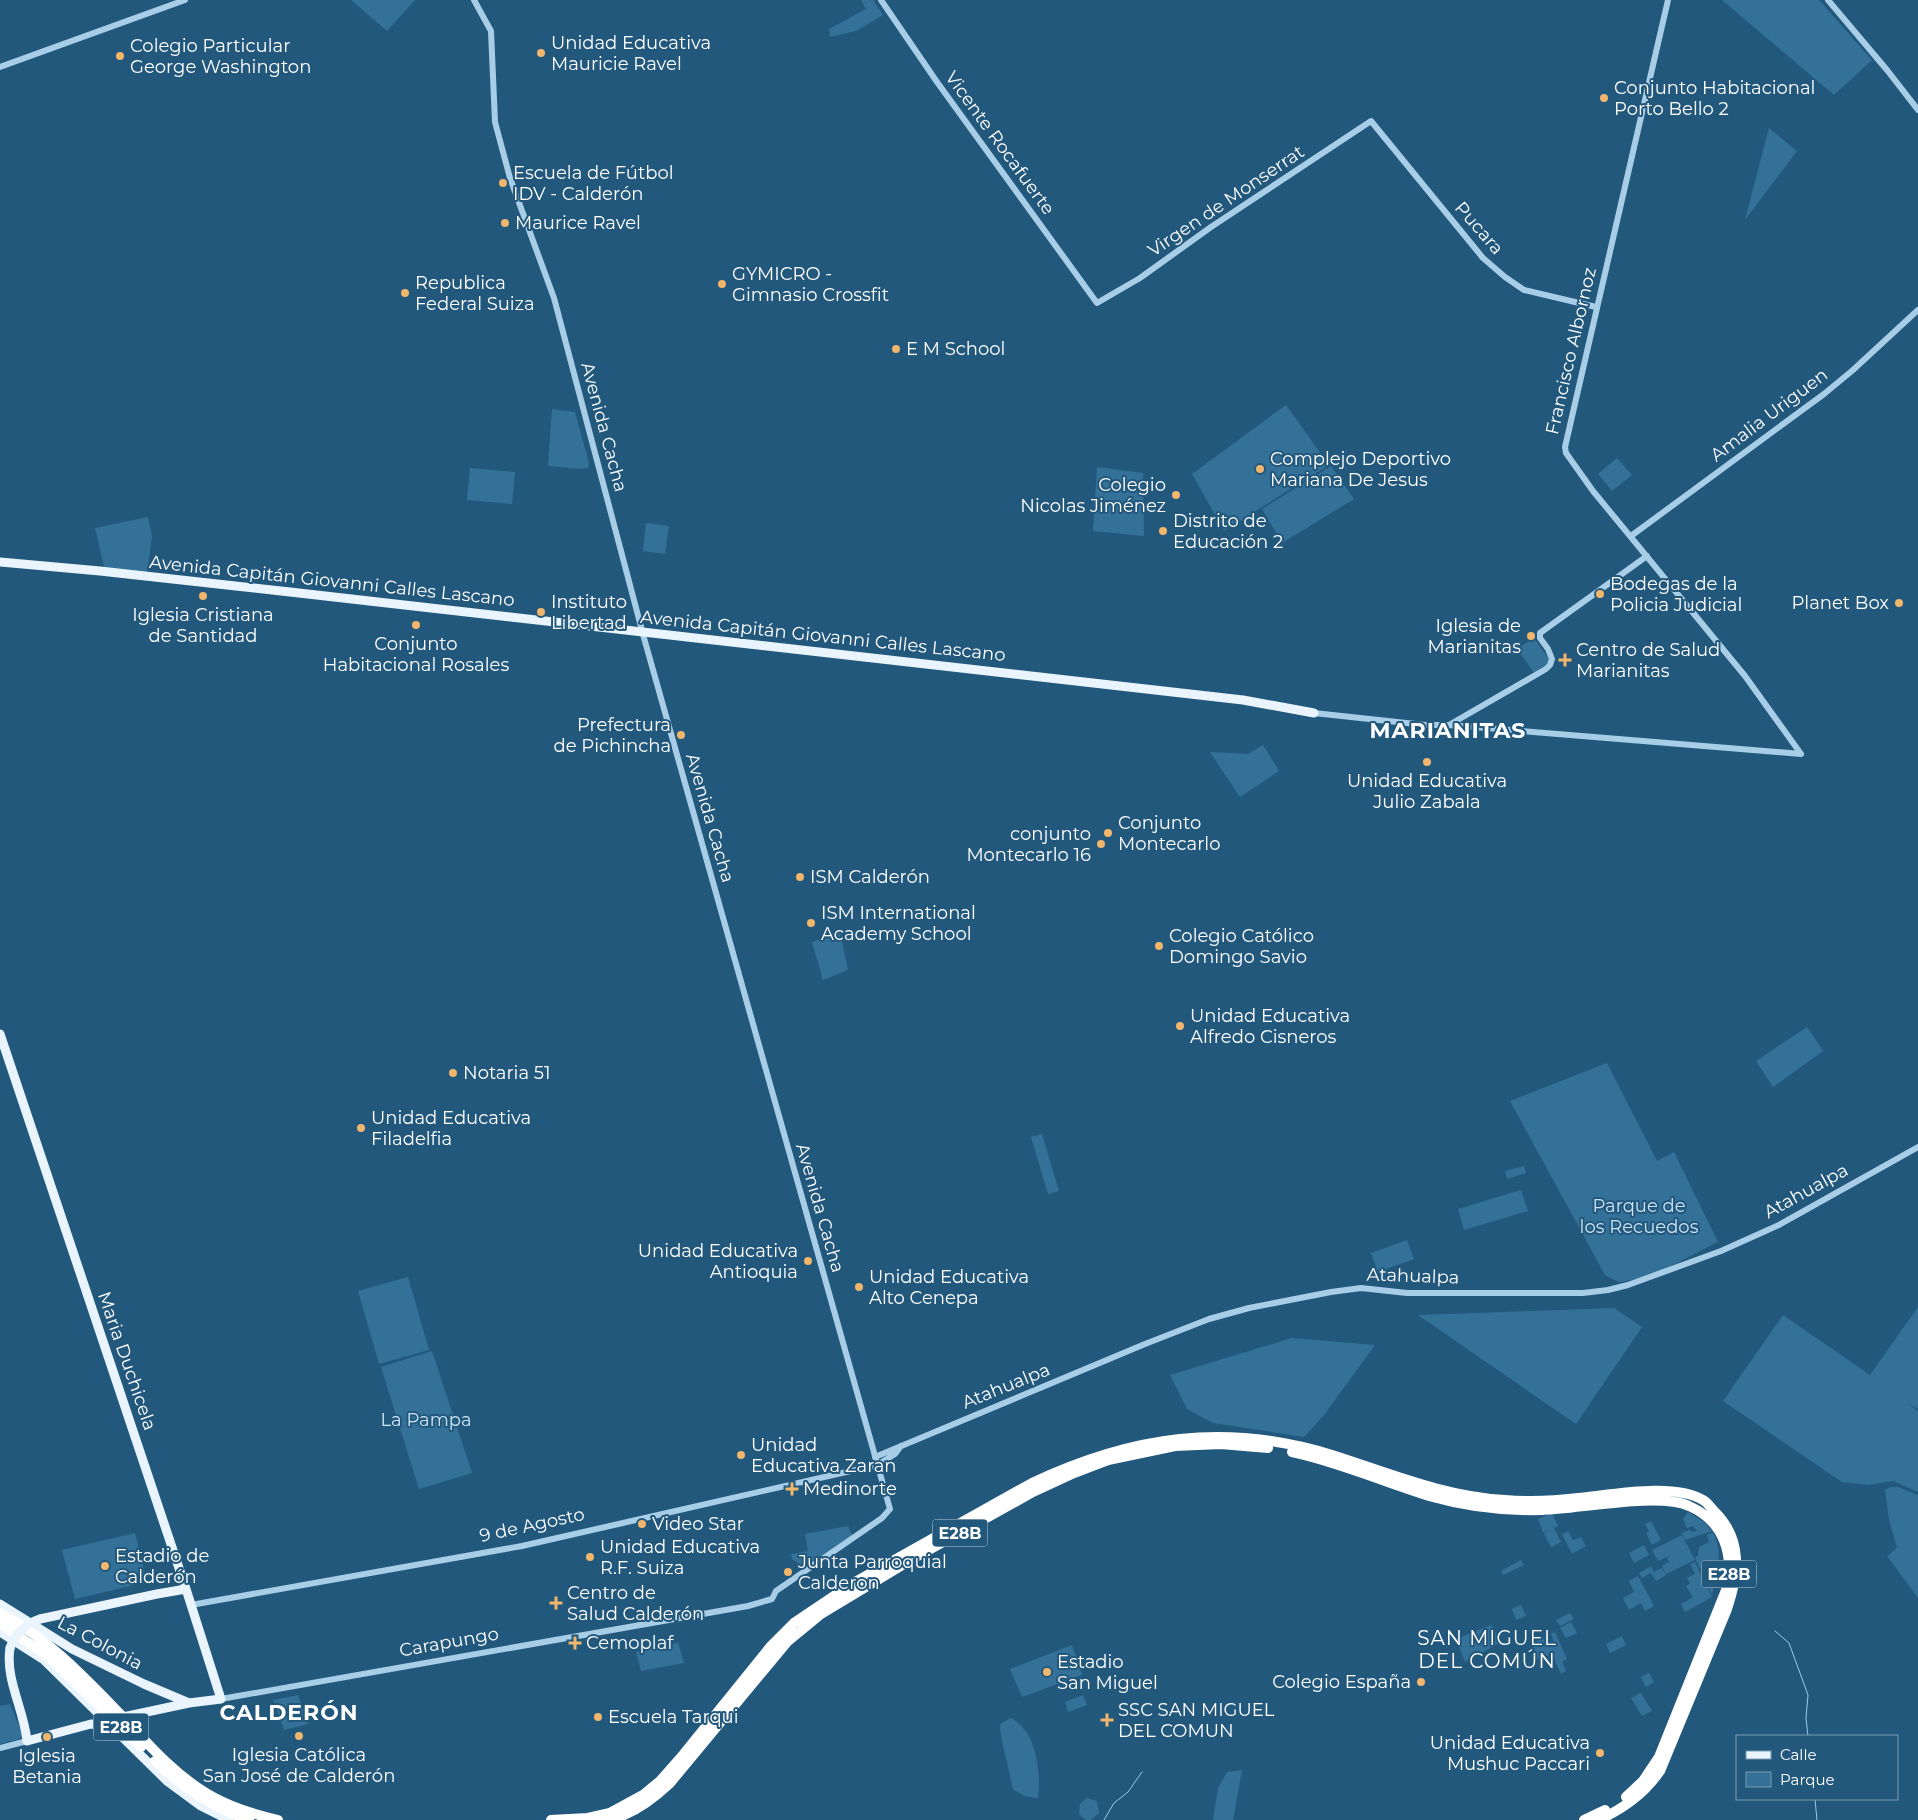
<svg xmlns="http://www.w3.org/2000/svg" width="1918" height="1820" font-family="Montserrat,sans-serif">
  <rect width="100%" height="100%" fill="#23587d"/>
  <path fill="#347199" d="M351,0H415L387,31Z
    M861,0H873L883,15L856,31L830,37L829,29L866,9Z
    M1722,0H1819L1872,60L1834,95Z
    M1769,128L1797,151L1745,220Z
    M1286,405L1329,465L1224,531L1192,474Z
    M552,409L575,412L589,463L588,468L581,469L548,466Z
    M1617,458L1632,475L1612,491L1598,474Z
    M1331,466L1354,499L1282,543L1262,509Z
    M1097,467L1143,473L1144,536L1093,531Z
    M470,468L515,472L512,504L467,500Z
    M148,517L152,536L147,574L105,570L95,528Z
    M646,523L669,526L665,554L643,551Z
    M1534,638L1549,659V664L1535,674L1517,649Z
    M1263,745L1279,771L1240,797L1210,752L1248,754Z
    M840,933L848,970L823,980L812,942Z
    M1807,1027L1823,1051L1773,1087L1756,1061Z
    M1607,1063L1657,1161L1674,1152L1718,1242L1647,1278L1619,1282L1605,1275L1510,1101Z
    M1042,1134L1059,1191L1048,1194L1031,1137Z
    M1524,1166L1526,1173L1507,1179L1505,1171Z
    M1521,1190L1528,1211L1464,1230L1458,1209Z
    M1407,1240L1414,1259L1378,1272L1371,1253Z
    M408,1277L429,1350L379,1364L358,1291Z
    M1918,1307V1409L1907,1403L1918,1411V1492L1893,1481L1868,1485L1842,1482L1723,1401L1783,1315L1870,1375Z
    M1614,1308L1642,1327L1576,1424L1418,1315Z
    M1292,1338L1375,1345L1324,1415L1304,1437L1213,1423L1187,1409L1170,1375Z
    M432,1351L472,1473L419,1489L381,1367Z
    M1890,1487H1898L1918,1495V1598L1887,1556L1897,1548L1889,1520L1885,1490Z
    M1688,1512L1704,1522L1712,1531L1685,1540L1682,1533L1689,1530L1693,1532L1697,1531L1693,1526L1687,1528L1683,1519Z
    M1552,1513L1558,1526L1554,1528L1561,1542L1551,1547L1544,1533L1549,1530L1543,1532L1538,1519Z
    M1651,1521L1661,1540L1652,1545L1646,1533L1649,1531L1645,1524Z
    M848,1526L853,1537L807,1569L792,1559L791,1554L808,1551L805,1534Z
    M1568,1531L1573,1540L1581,1537L1586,1546L1572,1554L1562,1534Z
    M1713,1532C1724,1553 1717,1573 1712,1595L1695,1558L1698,1555L1699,1547L1709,1542L1707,1535Z
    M135,1533L147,1582L75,1599L62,1550Z
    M1682,1535L1695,1560L1666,1574L1662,1566L1669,1562L1667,1558L1671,1555L1658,1561L1652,1550Z
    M1644,1545L1649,1555L1634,1563L1629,1553Z
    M1521,1560L1524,1565L1503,1575L1501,1571Z
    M1695,1562L1712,1597L1685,1612L1681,1604L1693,1597L1686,1586L1690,1584L1687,1578L1695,1574L1690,1564Z
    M1651,1566L1654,1572L1662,1568L1666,1575L1656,1581L1651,1573L1642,1578L1639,1573Z
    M1638,1576L1654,1606L1645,1611L1641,1603L1629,1610L1623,1598L1634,1592L1629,1581Z
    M1521,1605L1526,1616L1516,1620L1512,1609Z
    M1570,1613L1574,1619L1560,1626L1556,1620Z
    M1571,1622L1577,1633L1566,1638L1560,1628Z
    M1491,1625L1495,1631L1498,1644L1465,1662L1456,1639Z
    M1555,1632L1567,1659L1562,1662L1566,1671L1561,1674L1552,1654L1538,1660L1531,1643L1543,1638L1546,1645L1554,1642L1551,1634Z
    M1622,1636L1626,1645L1610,1653L1606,1644Z
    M678,1643L684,1663L641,1671L636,1652Z
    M1072,1645L1082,1675L1022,1697L1010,1669Z
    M1649,1673L1654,1682L1646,1687L1641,1677Z
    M1641,1693L1652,1711L1642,1716L1631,1698Z
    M298,1695L308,1724L284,1730L273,1700Z
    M1083,1695L1087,1705L1068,1712L1065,1702Z
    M10,1704L23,1735L19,1739L0,1744V1706Z
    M1011,1718C1037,1732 1041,1771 1038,1798L1024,1796L1013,1789L1001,1736L1000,1724Z
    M1242,1770L1233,1820H1213L1218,1788L1227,1772Z
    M1087,1798L1097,1801L1099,1813L1091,1820H1086L1079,1814L1080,1804Z"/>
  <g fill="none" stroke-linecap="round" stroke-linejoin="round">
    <path stroke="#9ccae7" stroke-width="1" d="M1775,1631L1789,1643L1808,1695L1806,1718L1808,1736
      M1815,1799L1817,1820
      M1104,1820L1114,1803L1128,1792L1142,1772"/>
    <path stroke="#a8cde6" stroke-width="6" d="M881,0L937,82L1097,303L1140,278L1211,227L1371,121L1483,258L1505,277L1524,290L1596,307
      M1668,0L1565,447L1566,453L1593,491L1745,676L1801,754
      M1828,0L1887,70L1918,110
      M0,67L185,0
      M1631,536L1824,394L1853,370L1918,310
      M1314,713L1425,725H1449L1801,754
      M1449,725L1546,669L1550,665L1552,659L1548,649L1540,638V633L1647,556
      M875,1457L1145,1344L1209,1319L1249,1308L1331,1292L1361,1288L1407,1293H1583L1608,1290L1628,1285L1721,1251L1779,1225L1918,1147
      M191,1605L522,1546L877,1465L895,1454L901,1446
      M221,1699L748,1606L772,1599L776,1591L882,1518L890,1509L644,638L554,298L510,178L495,122L491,31L474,0
      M0,1748L27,1741"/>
    <path stroke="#e9f4fd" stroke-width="9" d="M0,562L100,571L290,592L1243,700L1314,713
      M0,1034L186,1589L221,1699L189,1703L123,1717
      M0,1604L72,1649L144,1684L189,1703
      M40,1619L157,1594L186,1589
      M0,1632L44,1660L167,1781L201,1806L229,1820
      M10,1648C5,1680 24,1709 27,1741L91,1724L110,1727"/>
    <path stroke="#fff" stroke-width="10" d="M1292,1452C1340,1462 1386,1483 1433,1497C1468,1507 1506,1511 1542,1510C1578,1509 1659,1492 1689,1506C1724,1521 1735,1555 1726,1590L1659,1757L1643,1781L1626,1797
      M0,1613C48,1638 85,1678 122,1716C148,1744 173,1773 206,1793C229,1807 253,1814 278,1820
      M0,1623L50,1658L141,1747
      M155,1761C183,1788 212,1808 249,1820
      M551,1820L588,1818L610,1813L643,1795L660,1781L683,1755L771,1646L794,1623L855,1582L1032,1483C1132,1436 1226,1422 1332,1455C1389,1473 1445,1497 1505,1500C1529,1502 1554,1501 1578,1498C1610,1495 1674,1482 1703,1500C1707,1502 1711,1508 1714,1511C1743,1539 1739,1574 1727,1609L1660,1771C1644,1794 1624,1808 1599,1820
      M610,1820C633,1814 653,1799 670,1783L787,1642L821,1614L909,1561L1033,1492L1074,1473L1108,1460L1175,1446L1221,1444L1268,1448
      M1584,1820L1605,1810"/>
    <path stroke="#e9f4fd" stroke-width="9" d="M10,1648C14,1636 26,1623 40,1619"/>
  </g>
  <g fill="#f0b66c" stroke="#23587d" stroke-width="2">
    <circle cx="541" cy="53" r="5"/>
    <circle cx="120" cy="56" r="5"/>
    <circle cx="1604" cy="98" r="5"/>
    <circle cx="503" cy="183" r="5"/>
    <circle cx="505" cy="223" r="5"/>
    <circle cx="722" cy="284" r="5"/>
    <circle cx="405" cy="293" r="5"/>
    <circle cx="896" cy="349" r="5"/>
    <circle cx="1260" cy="469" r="5"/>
    <circle cx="1176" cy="495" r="5"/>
    <circle cx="1163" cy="531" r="5"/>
    <circle cx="1600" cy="594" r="5"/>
    <circle cx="203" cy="596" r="5"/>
    <circle cx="1899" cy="603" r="5"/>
    <circle cx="541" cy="612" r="5"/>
    <circle cx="416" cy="625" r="5"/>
    <circle cx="1531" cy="636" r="5"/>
    <path d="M1562.5 652.5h5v5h5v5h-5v5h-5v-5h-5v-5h5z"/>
    <circle cx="681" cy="735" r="5"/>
    <circle cx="1427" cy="762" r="5"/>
    <circle cx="1108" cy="833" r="5"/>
    <circle cx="1101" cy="844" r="5"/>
    <circle cx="800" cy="877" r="5"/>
    <circle cx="811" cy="923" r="5"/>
    <circle cx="1159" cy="946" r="5"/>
    <circle cx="1180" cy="1026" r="5"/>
    <circle cx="453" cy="1073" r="5"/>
    <circle cx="361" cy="1128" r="5"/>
    <circle cx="808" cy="1261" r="5"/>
    <circle cx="859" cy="1287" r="5"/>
    <circle cx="741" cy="1455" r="5"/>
    <path d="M789.5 1481.5h5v5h5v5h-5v5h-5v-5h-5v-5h5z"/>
    <circle cx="642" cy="1524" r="5"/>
    <circle cx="590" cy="1557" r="5"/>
    <circle cx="105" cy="1566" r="5"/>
    <circle cx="788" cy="1572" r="5"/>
    <path d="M553.5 1595.5h5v5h5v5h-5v5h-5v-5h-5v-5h5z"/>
    <path d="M572.5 1635.5h5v5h5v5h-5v5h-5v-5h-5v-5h5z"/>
    <circle cx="1047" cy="1672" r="5"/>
    <circle cx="1421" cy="1682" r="5"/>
    <circle cx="598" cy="1717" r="5"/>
    <path d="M1104.5 1712.5h5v5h5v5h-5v5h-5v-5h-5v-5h5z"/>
    <circle cx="299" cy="1736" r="5"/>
    <circle cx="47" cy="1737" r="5"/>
    <circle cx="1600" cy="1753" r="5"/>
  </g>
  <g text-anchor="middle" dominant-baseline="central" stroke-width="4" stroke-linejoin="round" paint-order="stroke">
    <g fill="#23587d" stroke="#bdcdd8" stroke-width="1">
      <rect x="932.5" y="1519.5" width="55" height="27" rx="4"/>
      <rect x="1701.5" y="1560.5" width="55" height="27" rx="4"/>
      <rect x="93.5" y="1713.5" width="55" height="27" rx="4"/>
    </g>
    <g font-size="16" font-weight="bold" fill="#fff">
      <text x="960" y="1533">E28B</text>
      <text x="1729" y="1574">E28B</text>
      <text x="121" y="1727">E28B</text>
    </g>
    <g font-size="18" fill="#fff" stroke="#23587d" text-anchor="start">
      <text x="551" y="43">Unidad Educativa<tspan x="551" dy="21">Mauricie Ravel</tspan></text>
      <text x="130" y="46">Colegio Particular<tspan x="130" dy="21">George Washington</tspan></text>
      <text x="1614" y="88">Conjunto Habitacional<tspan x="1614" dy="21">Porto Bello 2</tspan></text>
      <text x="513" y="173">Escuela de Fútbol<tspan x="513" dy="21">IDV - Calderón</tspan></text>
      <text x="515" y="223">Maurice Ravel</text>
      <text x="732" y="274">GYMICRO -<tspan x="732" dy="21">Gimnasio Crossfit</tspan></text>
      <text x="415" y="283">Republica<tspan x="415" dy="21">Federal Suiza</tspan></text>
      <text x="906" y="349">E M School</text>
      <text x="1270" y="459">Complejo Deportivo<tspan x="1270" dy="21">Mariana De Jesus</tspan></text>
      <text x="1166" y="485" text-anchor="end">Colegio<tspan x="1166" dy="21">Nicolas Jiménez</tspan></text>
      <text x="1173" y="521">Distrito de<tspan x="1173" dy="21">Educación 2</tspan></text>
      <text x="1610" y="584">Bodegas de la<tspan x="1610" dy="21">Policia Judicial</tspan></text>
      <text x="551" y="602">Instituto<tspan x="551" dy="21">Libertad</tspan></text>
      <text x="1889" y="603" text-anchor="end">Planet Box</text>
      <text x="203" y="615" text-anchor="middle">Iglesia Cristiana<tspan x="203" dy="21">de Santidad</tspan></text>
      <text x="1521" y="626" text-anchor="end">Iglesia de<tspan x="1521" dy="21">Marianitas</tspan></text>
      <text x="416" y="644" text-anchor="middle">Conjunto<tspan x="416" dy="21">Habitacional Rosales</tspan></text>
      <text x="1576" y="650">Centro de Salud<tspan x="1576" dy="21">Marianitas</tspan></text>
      <text x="671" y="725" text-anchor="end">Prefectura<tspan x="671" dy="21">de Pichincha</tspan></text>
      <text x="1427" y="781" text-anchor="middle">Unidad Educativa<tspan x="1427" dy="21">Julio Zabala</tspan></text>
      <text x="1118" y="823">Conjunto<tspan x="1118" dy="21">Montecarlo</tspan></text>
      <text x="1091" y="834" text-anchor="end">conjunto<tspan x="1091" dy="21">Montecarlo 16</tspan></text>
      <text x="810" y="877">ISM Calderón</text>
      <text x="821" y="913">ISM International<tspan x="821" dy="21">Academy School</tspan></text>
      <text x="1169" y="936">Colegio Católico<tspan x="1169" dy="21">Domingo Savio</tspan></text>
      <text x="1190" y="1016">Unidad Educativa<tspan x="1190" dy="21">Alfredo Cisneros</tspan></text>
      <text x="463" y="1073">Notaria 51</text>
      <text x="371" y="1118">Unidad Educativa<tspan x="371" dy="21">Filadelfia</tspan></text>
      <text x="798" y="1251" text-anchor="end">Unidad Educativa<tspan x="798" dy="21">Antioquia</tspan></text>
      <text x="869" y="1277">Unidad Educativa<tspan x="869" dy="21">Alto Cenepa</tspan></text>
      <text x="751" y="1445">Unidad<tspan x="751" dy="21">Educativa Zaran</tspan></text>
      <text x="803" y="1489">Medinorte</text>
      <text x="652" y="1524">Video Star</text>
      <text x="600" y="1547">Unidad Educativa<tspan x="600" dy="21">R.F. Suiza</tspan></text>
      <text x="115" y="1556">Estadio de<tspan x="115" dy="21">Calderón</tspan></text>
      <text x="798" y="1562">Junta Parroquial<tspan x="798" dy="21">Calderon</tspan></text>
      <text x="567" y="1593">Centro de<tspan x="567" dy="21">Salud Calderón</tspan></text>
      <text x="586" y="1643">Cemoplaf</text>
      <text x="1057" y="1662">Estadio<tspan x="1057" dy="21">San Miguel</tspan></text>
      <text x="1411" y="1682" text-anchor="end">Colegio España</text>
      <text x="1118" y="1710">SSC SAN MIGUEL<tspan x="1118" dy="21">DEL COMUN</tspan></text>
      <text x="608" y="1717">Escuela Tarqui</text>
      <text x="1590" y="1743" text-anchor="end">Unidad Educativa<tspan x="1590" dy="21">Mushuc Paccari</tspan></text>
      <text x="299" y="1755" text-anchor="middle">Iglesia Católica<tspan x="299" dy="21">San José de Calderón</tspan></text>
      <text x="47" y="1756" text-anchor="middle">Iglesia<tspan x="47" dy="21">Betania</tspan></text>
    </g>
    <g font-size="18" fill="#fff" stroke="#23587d">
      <text transform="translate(1000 143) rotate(54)">Vicente Rocafuerte</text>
      <text transform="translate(1226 201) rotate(-34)">Virgen de Monserrat</text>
      <text transform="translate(1479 228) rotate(49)">Pucara</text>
      <text transform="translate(1571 351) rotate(-77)">Francisco Albornoz</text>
      <text transform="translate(1769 415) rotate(-37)">Amalia Uriguen</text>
      <text transform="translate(604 427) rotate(75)">Avenida Cacha</text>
      <text transform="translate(332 581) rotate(6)">Avenida Capitán Giovanni Calles Lascano</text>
      <text transform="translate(823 636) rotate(6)">Avenida Capitán Giovanni Calles Lascano</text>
      <text transform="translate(710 818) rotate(74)">Avenida Cacha</text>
      <text transform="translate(1806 1191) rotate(-29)">Atahualpa</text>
      <text transform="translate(820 1208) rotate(74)">Avenida Cacha</text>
      <text transform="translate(1413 1276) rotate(2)">Atahualpa</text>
      <text transform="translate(127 1361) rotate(71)">Maria Duchicela</text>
      <text transform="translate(1006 1386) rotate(-22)">Atahualpa</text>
      <text transform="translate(532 1525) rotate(-12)">9 de Agosto</text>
      <text transform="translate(449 1642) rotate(-10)">Carapungo</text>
      <text transform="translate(100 1643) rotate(28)">La Colonia</text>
    </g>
    <g font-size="18" fill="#cbe4f5" stroke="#23587d">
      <text x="1639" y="1206">Parque de<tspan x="1639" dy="21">los Recuedos</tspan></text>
      <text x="426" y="1420">La Pampa</text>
    </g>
    <g font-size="20" letter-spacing="1" fill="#fff" stroke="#23587d">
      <text x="1487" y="1638">SAN MIGUEL<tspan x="1487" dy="23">DEL COMÚN</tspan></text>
    </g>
    <g font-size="22" font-weight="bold" letter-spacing="1" fill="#fff" stroke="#23587d">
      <text x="1448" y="730">MARIANITAS</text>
      <text x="289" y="1712">CALDERÓN</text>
    </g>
  </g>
  <rect x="1736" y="1735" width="162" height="65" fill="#23587d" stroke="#7b9bb1"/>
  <rect x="1746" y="1751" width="25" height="8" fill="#e9f4fd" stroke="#7b9bb1"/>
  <text x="1780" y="1760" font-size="15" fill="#ffffff">Calle</text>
  <rect x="1746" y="1772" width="25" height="15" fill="#347199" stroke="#7b9bb1"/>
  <text x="1780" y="1785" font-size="15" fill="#ffffff">Parque</text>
</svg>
